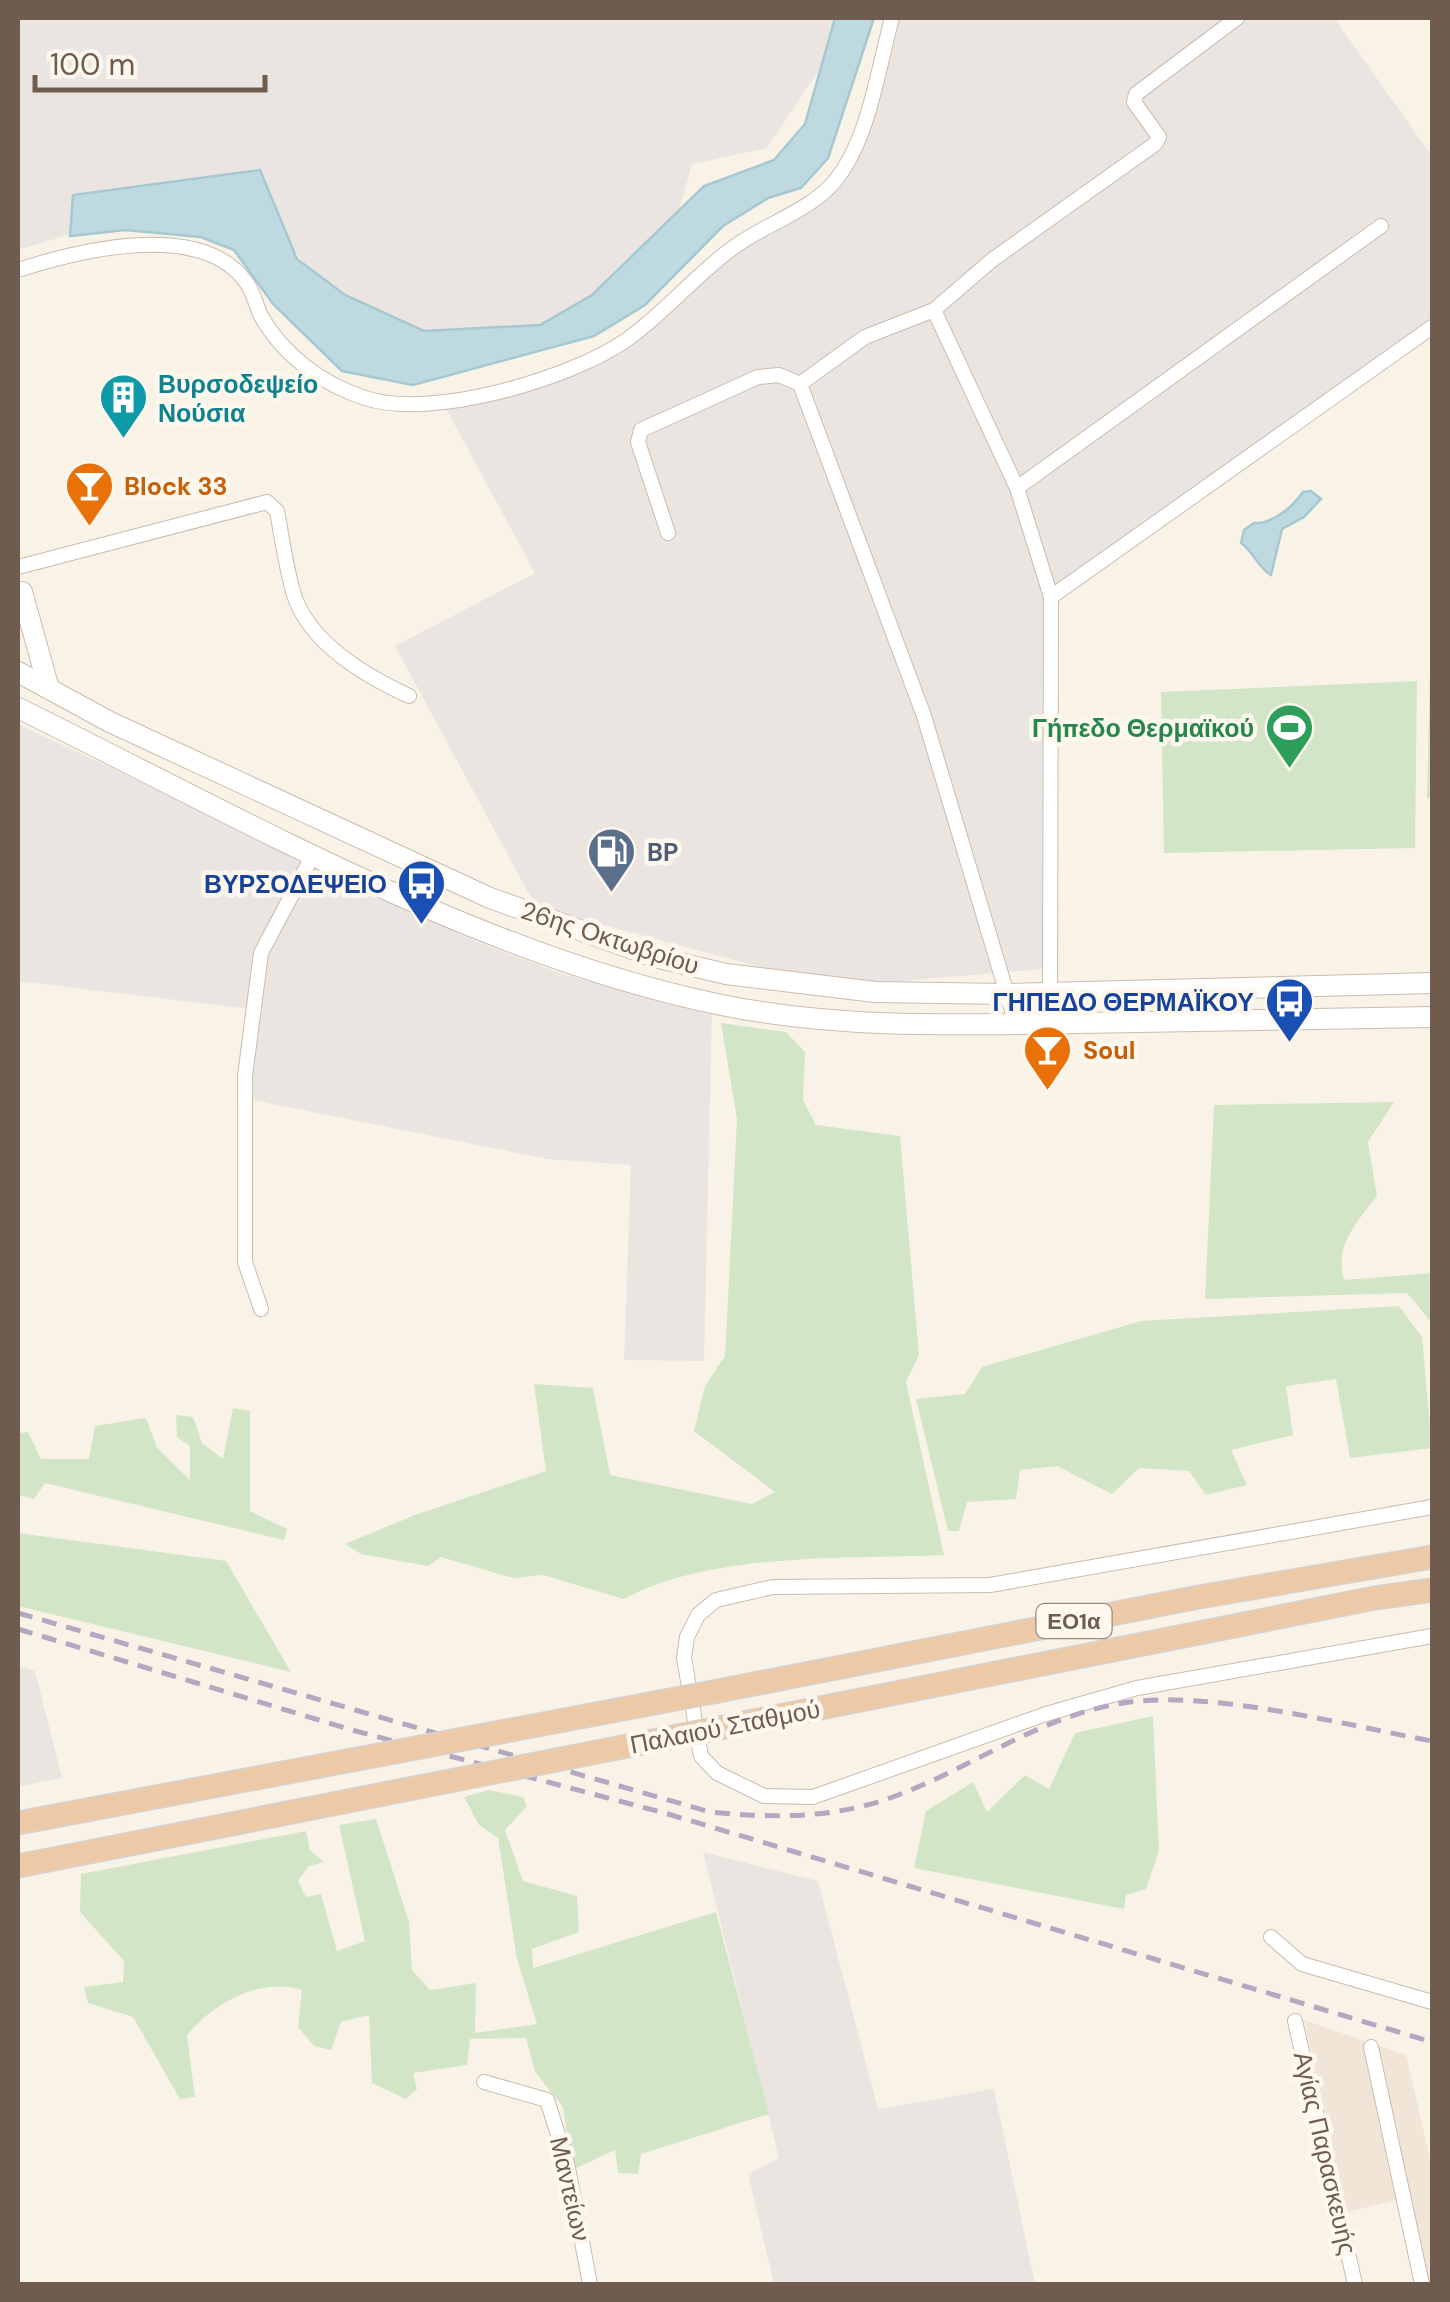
<svg xmlns="http://www.w3.org/2000/svg" width="1450" height="2302" font-family="'DM Sans',sans-serif">
  <rect width="100%" height="100%" fill="#f9f3e7"/>
  <path fill="#f0e5d6" d="M1304,2020L1406,2055L1432,2167V2284H1423L1405,2198L1347,2212Z"/>
  <path fill="#eae5e0" d="M18,18H837L827,58L767,148L692,164L669,247L605,299L521,340L406,353L325,291L264,210L81,231L18,250Z
    M890,18H1334L1432,156V327L1051,597L1043,969L878,983L764,968L536,907L395,646L535,573L444,405L571,373L819,193L856,145Z
    M18,724L480,943L562,974L712,1013L704,1361L624,1360L631,1165L547,1159L247,1099L258,1010L18,981Z
    M18,1666L35,1671L62,1778L18,1787Z
    M703,1852L818,1881L878,2109L994,2089L1035,2284H774L748,2174L779,2158Z"/>
  <path fill="#d2e5c7" d="M1432,579V798H1427Z
    M1417,681L1415,848L1164,853L1161,692Z
    M721,1023L786,1032L805,1052L803,1100L816,1125L900,1136L919,1355L906,1382L944,1555C846,1559 712,1552 624,1599L543,1575L513,1578L441,1557L428,1566L361,1554L345,1544L415,1515L546,1471L534,1384L593,1388L610,1475L752,1504L775,1492L694,1431L705,1386L725,1356L737,1119Z
    M1394,1102L1368,1142L1377,1196C1357,1223 1334,1244 1344,1280L1432,1273V1323L1407,1293L1205,1299L1214,1105Z
    M1399,1306L1422,1337L1432,1448L1350,1458L1336,1379L1286,1386L1293,1435L1231,1450L1247,1485L1206,1495L1189,1471L1139,1468L1112,1494L1057,1466L1020,1470L1016,1499L967,1502L959,1531H948L916,1399L965,1394L982,1367L1141,1321Z
    M233,1408L250,1411V1511L287,1529L284,1540L45,1483L34,1499L18,1495V1433L28,1432L41,1459H89L95,1426L146,1418L157,1448L190,1480V1446L177,1437L176,1415L193,1417L202,1443L223,1459Z
    M18,1533L226,1561L291,1672L18,1606Z
    M1153,1716L1159,1851L1146,1889L1126,1895L1124,1909L914,1868L926,1811L973,1782L987,1812L1025,1775L1049,1789L1075,1733Z
    M489,1790L523,1797L527,1806L505,1830L523,1881L577,1896L579,1932L532,1949L533,1968L716,1912L769,2114L641,2154L638,2174L618,2173L615,2150L572,2170L563,2107L535,2072L526,2038L470,2039L467,2065L413,2073L417,2089L406,2099L372,2083L369,2015L341,2022L331,2050L314,2046L298,2027L302,1990C259,1977 214,2003 187,2035L195,2097L180,2099L133,2017L88,2003L84,1987L123,1982L124,1961L80,1912L81,1874L306,1831L310,1850L324,1862L309,1866L298,1881L306,1897L321,1894L337,1951L365,1941L339,1825L376,1819L409,1922L412,1970L430,1990L476,1983L475,2033L537,2024L517,1959L498,1838L479,1825L464,1797Z"/>
  <path fill="#bedae0" stroke="#a6c8d1" stroke-width="2.5" d="M835,18H874L828,158L801,188L768,198L723,226L645,305L594,336L413,385L342,371L273,304L234,250L201,237L125,230L70,236L73,195L260,170L297,259L345,295L424,331L540,325L592,295L704,186L774,160L805,124Z
    M1311,491L1321,499L1304,517L1282,529L1271,575C1258,568 1254,552 1241,543L1244,530L1254,523C1272,524 1293,507 1303,492Z"/>
  <g fill="none" stroke-linecap="round" stroke-linejoin="round">
    <defs>
      <path id="minor" d="M18,270C77,251 201,219 246,282C253,291 256,305 261,316C283,355 322,384 365,398C431,420 569,379 625,341C665,313 695,275 734,247C765,224 810,211 835,181C869,139 878,69 892,18
        M934,310L1017,488L1051,597L1050,991
        M800,384L924,716L1016,1024
        M1017,488L1381,226
        M668,533L638,442L641,430L758,377L779,375L800,384L865,337L934,310L992,260L1155,144L1159,137L1134,102L1136,94L1237,18
        M18,567L267,502L277,511C282,538 286,568 294,595C310,644 366,676 409,696
        M1051,597L1432,327
        M261,1309L245,1262V1076L261,953L314,853
        M1432,1507L990,1585L773,1587L716,1600L698,1615L687,1637L684,1658L701,1756L717,1773L764,1796L813,1797L1046,1714L1137,1688L1432,1636
        M1271,1937L1302,1964L1432,2002
        M1295,2021L1355,2284
        M1371,2047L1422,2284
        M484,2082L547,2100L567,2163L590,2284"/>
      <path id="secondary" d="M22,592L49,689
        M18,672L110,722L490,898L655,957L726,974L875,992L1006,994L1432,983
        M18,708C236,815 479,955 717,1004C835,1029 959,1025 1078,1023C1196,1021 1314,1019 1432,1017"/>
      <path id="trunk" d="M718,1691L1199,1597L1432,1557
        M724,1727L1375,1598L1432,1590"/>
    </defs>
    <use href="#minor" stroke="#cabcae" stroke-width="16"/>
    <use href="#secondary" stroke="#ccbcad" stroke-width="22"/>
    <use href="#trunk" stroke="#d7d1ce" stroke-width="25"/>
    <use href="#minor" stroke="#fff" stroke-width="14"/>
    <use href="#secondary" stroke="#fff" stroke-width="20"/>
    <use href="#trunk" stroke="#edcaa7" stroke-width="22"/>
    <path stroke="#b6a7c1" stroke-width="5" stroke-dasharray="15 10" stroke-linecap="butt" d="M18,1613L710,1812C772,1818 830,1819 890,1798C969,1770 1039,1716 1123,1703C1208,1689 1345,1725 1432,1741
      M18,1629L352,1730L668,1814L1432,2042"/>
    <defs>
      <path id="trunk-bridge" d="M18,1823L718,1691
        M18,1866L724,1727"/>
    </defs>
    <use href="#trunk-bridge" stroke="#d7d1ce" stroke-width="25" stroke-linecap="butt"/>
    <use href="#trunk-bridge" stroke="#edcaa7" stroke-width="22"/>
  </g>
  <defs>
    <symbol id="building-pin" viewBox="-11 -11 22 30"><path d="M0 17L-7.5 6A9.5 9.5 0 1 1 7.5 6Z" fill="#0f9aa8" stroke="#fdf7ed"/><path d="M-4-6H4V6H1V3H-1V6H-4ZM-2.5-4.3h1.7v1.8h-1.7ZM.8-4.3h1.7v1.8H.8ZM-2.5-1h1.7V.8h-1.7ZM.8-1h1.7V.8H.8Z" fill="#fff"/></symbol>
    <symbol id="bar-pin" viewBox="-11 -11 22 30"><path d="M0 17L-7.5 6A9.5 9.5 0 1 1 7.5 6Z" fill="#e8710a" stroke="#fdf7ed"/><path d="M-6-5H6L.8 .8V4.5H3.5V6h-7V4.5H-.8V.8Z" fill="#fff"/></symbol>
    <symbol id="stadium-pin" viewBox="-11 -11 22 30"><path d="M0 17L-7.5 6A9.5 9.5 0 1 1 7.5 6Z" fill="#2e9e5b" stroke="#fdf7ed"/><path d="M0-5a6.5 5 0 1 0 0 10a6.5 5 0 1 0 0-10ZM-3.5-1.8h7v3.6h-7Z" fill="#fff"/></symbol>
    <symbol id="fuel-pin" viewBox="-11 -11 22 30"><path d="M0 17L-7.5 6A9.5 9.5 0 1 1 7.5 6Z" fill="#5c6f8a" stroke="#fdf7ed"/><path d="M-5.5-6h7V0h2V4h1.3V-2.5L3-4.5l.8-.8L6-3V5H2.5V1h-1V6h-7ZM-4.2-4.7v3.2H.2V-4.7Z" fill="#fff"/></symbol>
    <symbol id="bus-pin" viewBox="-11 -11 22 30"><path d="M0 17L-7.5 6A9.5 9.5 0 1 1 7.5 6Z" fill="#1a4fb4" stroke="#fdf7ed"/><path d="M-5-6H5V4H4V6H2V4H-2V6H-4V4H-5ZM-3.5-4V0h7V-4ZM-3.5 1.2v1.5H-2V1.2ZM2 1.2v1.5H3.5V1.2Z" fill="#fff"/></symbol>
  </defs>
  <g fill-rule="evenodd">
    <use href="#building-pin" x="96" y="370" width="55" height="75"/>
    <use href="#bar-pin" x="62" y="458" width="55" height="75"/>
    <use href="#stadium-pin" x="1262" y="700" width="55" height="75"/>
    <use href="#fuel-pin" x="584" y="824" width="55" height="75"/>
    <use href="#bus-pin" x="394" y="856" width="55" height="75"/>
    <use href="#bus-pin" x="1262" y="974" width="55" height="75"/>
    <use href="#bar-pin" x="1020" y="1022" width="55" height="75"/>
  </g>
  <g text-anchor="middle" dominant-baseline="central" stroke-width="9" stroke-linejoin="round" paint-order="stroke">
    <rect fill="#fdf7ed" stroke="#9a8a7e" stroke-width="2.5" x="1036.5" y="1604" width="75" height="34" rx="8"/>
    <g font-size="22" font-weight="bold" fill="#705c4f">
      <text x="1074" y="1621">ΕΟ1α</text>
    </g>
    <g font-size="25" font-weight="bold" fill="#0d838f" stroke="#fdf7ed" text-anchor="start">
      <text x="158" y="384">Βυρσοδεψείο<tspan x="158" dy="29">Νούσια</tspan></text>
    </g>
    <g font-size="25" font-weight="bold" fill="#c56008" stroke="#fdf7ed" text-anchor="start">
      <text x="124" y="486">Block 33</text>
      <text x="1083" y="1050">Soul</text>
    </g>
    <g font-size="25" font-weight="bold" fill="#27864d" stroke="#fdf7ed" text-anchor="end">
      <text x="1254" y="728">Γήπεδο Θερμαϊκού</text>
    </g>
    <g font-size="25" font-weight="bold" fill="#4e5e75" stroke="#fdf7ed" text-anchor="start">
      <text x="647" y="852">BP</text>
    </g>
    <g font-size="25" font-weight="bold" fill="#164399" stroke="#fdf7ed" text-anchor="end">
      <text x="387" y="884">ΒΥΡΣΟΔΕΨΕΙΟ</text>
      <text x="1254" y="1002">ΓΗΠΕΔΟ ΘΕΡΜΑΪΚΟΥ</text>
    </g>
    <g font-size="25" fill="#705c4f" stroke="#fdf7ed">
      <text transform="translate(610 938) rotate(18)">26ης Οκτωβρίου</text>
      <text transform="translate(725 1727) rotate(-11)">Παλαιού Σταθμού</text>
      <text transform="translate(1325 2153) rotate(77)">Αγίας Παρασκευής</text>
      <text transform="translate(570 2189) rotate(77)">Μαντείων</text>
    </g>
  </g>
  <rect width="1450" height="2302" fill="none" stroke="#705c4f" stroke-width="40"/>
  <path d="M35 75v15h230v-15" fill="none" stroke="#705c4f" stroke-width="5"/>
  <text x="50" y="75" font-size="30" fill="#705c4f" stroke="#fdf7ed" stroke-width="8" paint-order="stroke">100 m</text>
</svg>
